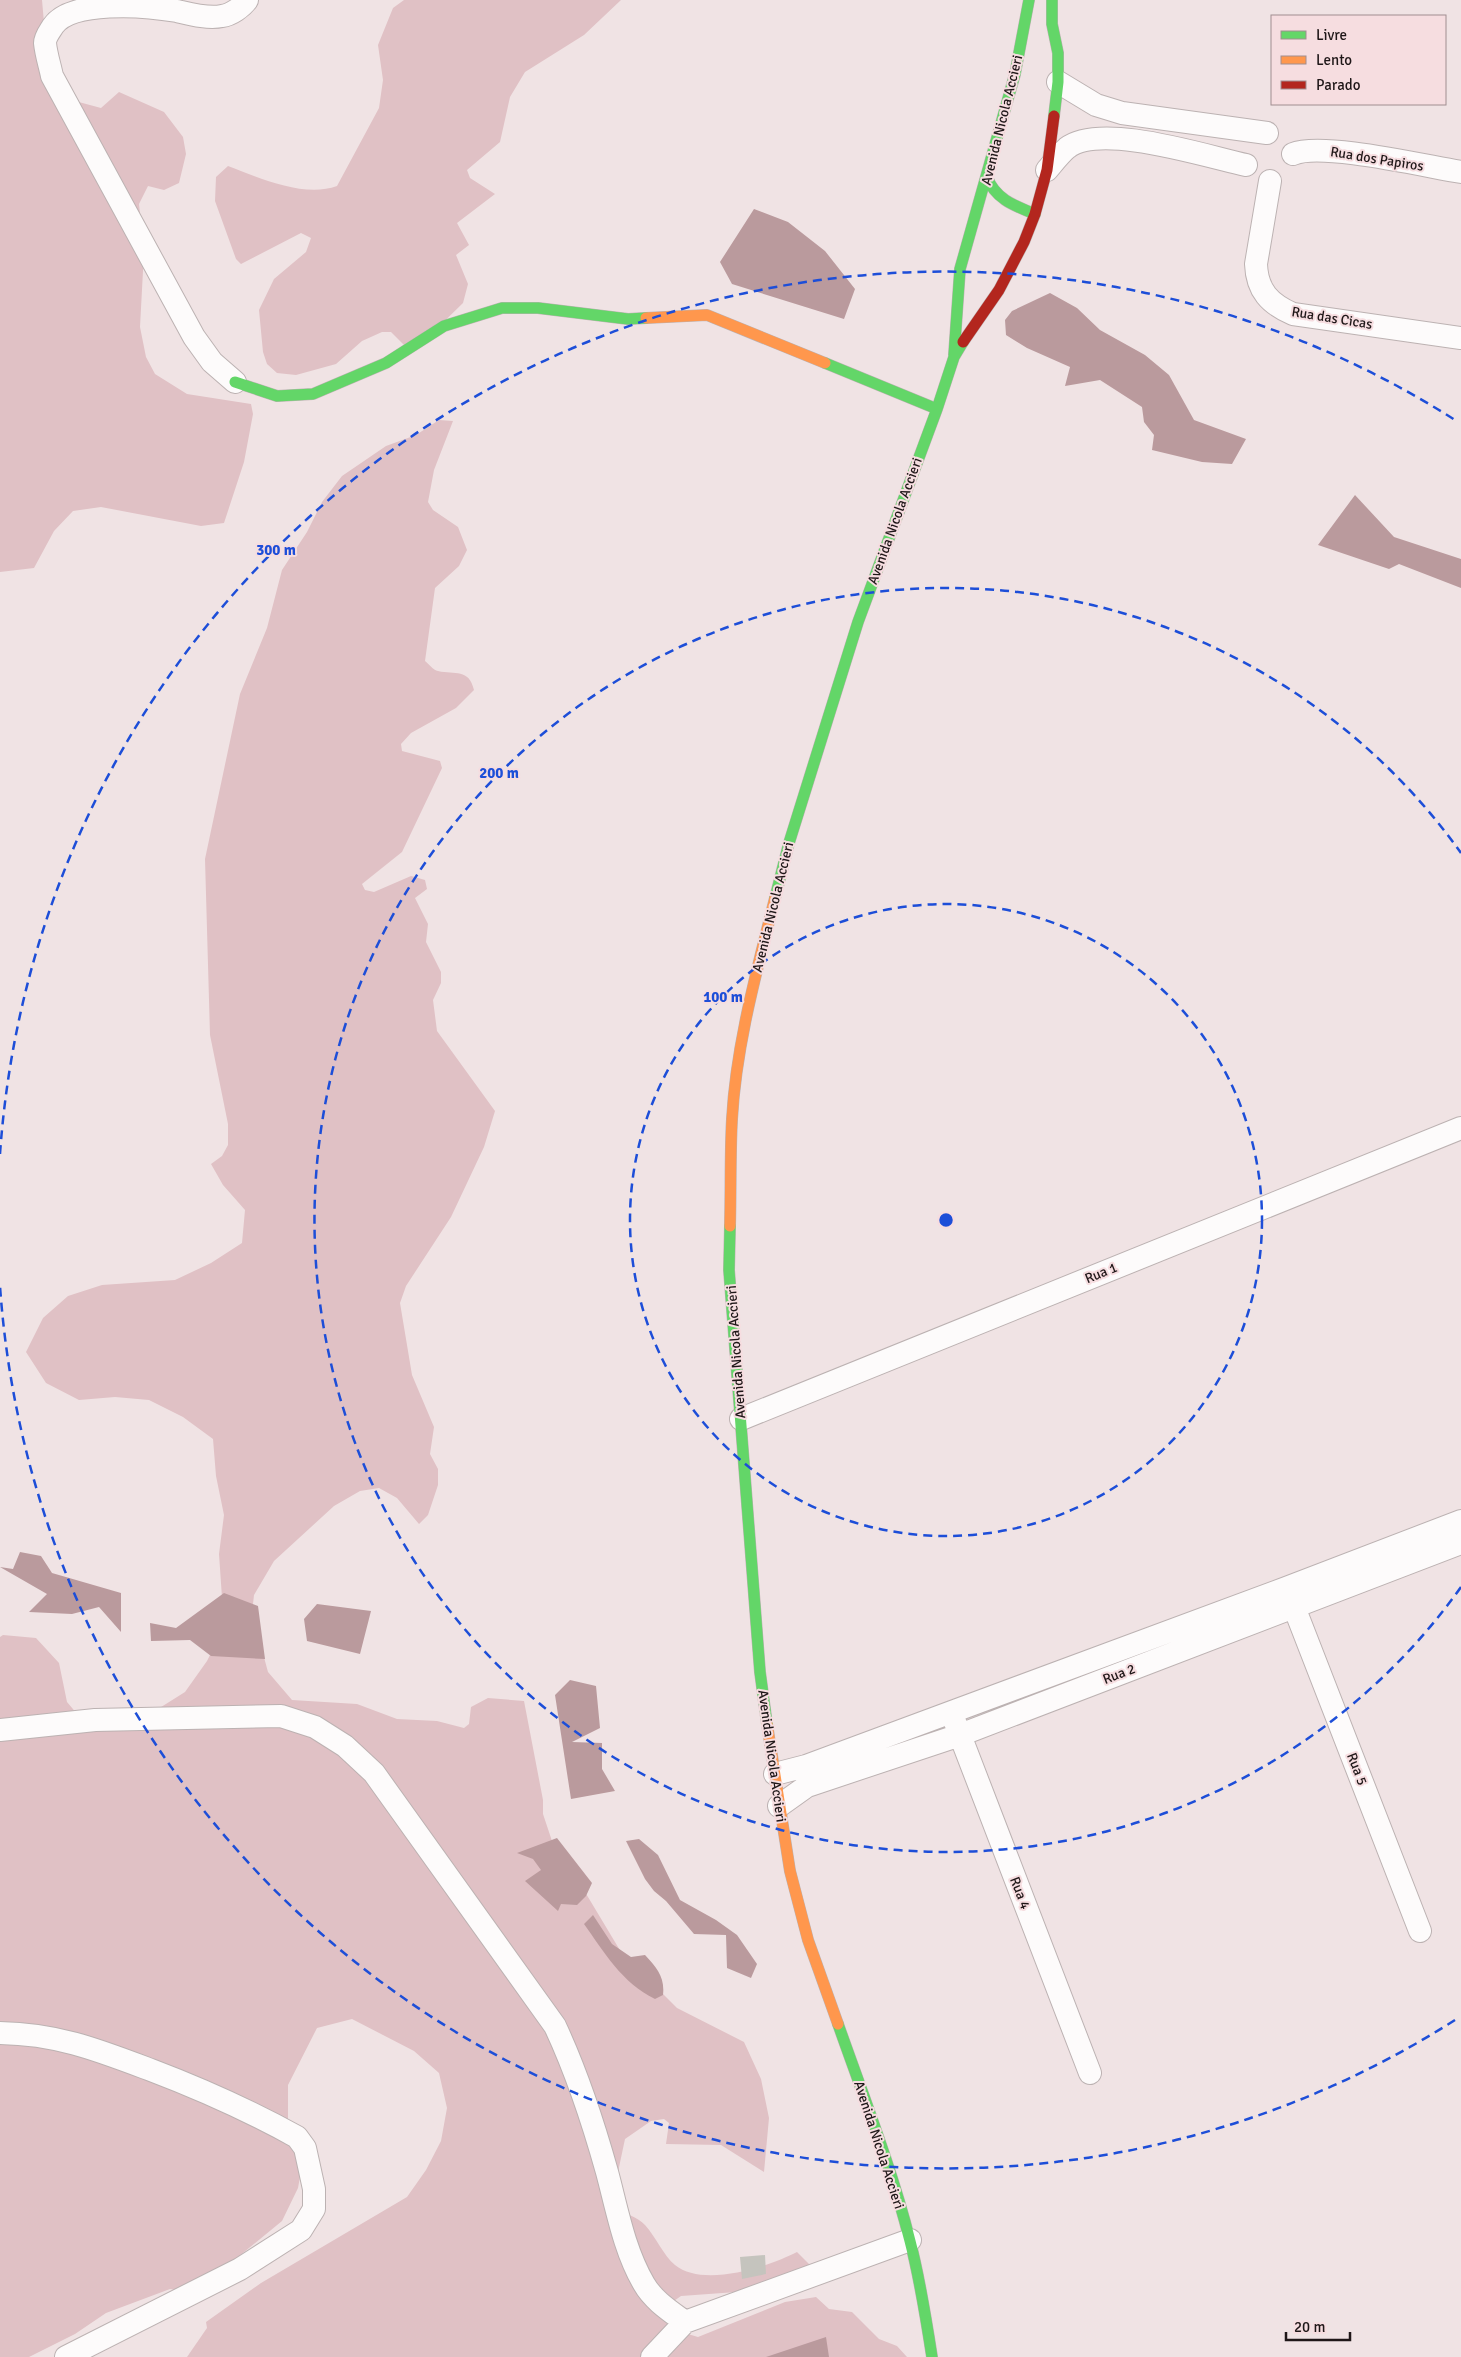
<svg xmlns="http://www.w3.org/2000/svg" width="1461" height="2357" font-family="Signika,sans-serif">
  <rect width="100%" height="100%" fill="#f0e3e4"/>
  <path fill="#e0c1c5" d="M0,0H42L45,34L75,101L101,108L119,92L164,112L183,137L186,154L179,183L164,190L148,186L139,204L144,252L140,327L146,357L155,374L187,394L251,404L253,414L244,462L224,523L201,526L101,507L73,511L54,531L34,568L0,572Z
    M404,0H621L584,35L525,72L510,97L500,142L467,170L470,178L495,194L457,223L469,245L456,255L468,284L463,303L416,349L407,348L391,332H382L362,341L336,364L296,375L277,373L267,364L263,352L259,310L274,279L306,252L311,238L301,233L241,264L236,259L215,201L216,177L228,166C260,178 304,198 337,186L379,108L383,80L378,45L393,8Z
    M439,420L453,421L434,470L428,502L433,510L458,527L467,550L459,566L435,588L425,661C429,664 433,670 438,671C455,675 469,668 474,690L456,708L411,733L401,744L402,751L440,761L442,768L402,852L362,884L365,890L374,892L411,876L425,880L427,889L415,898L428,924L426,942L441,972V983L433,1000L437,1031L495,1111L484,1147L451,1217L406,1286L400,1303L412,1375L434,1427L430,1454L438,1469V1485L428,1515L419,1524L397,1498L379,1488L360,1491L334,1506L274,1561L254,1595L252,1613L268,1672L292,1700L357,1704L397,1719L437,1721L464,1728L469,1724L471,1707L488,1698L524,1701L543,1800V1814L557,1856L579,1882L621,1952L677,2008L744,2042L761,2079L769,2118L764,2172L721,2145L666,2144L669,2123L664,2119L651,2121L625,2139L618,2172L614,2208C624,2213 638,2217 645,2225C656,2237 663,2255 675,2265C703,2288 768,2267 797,2252L814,2269L765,2290L681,2296L671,2303L681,2332L698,2337L785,2302L816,2297L829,2309L852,2312L879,2339L897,2346L907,2357H187L207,2328L206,2322L261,2283L407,2197L426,2170L441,2141L447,2108L439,2073L414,2051L352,2019L317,2028L288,2085V2127L304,2155L298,2188L282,2221L194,2293L170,2289L106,2313L75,2334L29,2357H0V1637L3,1635L36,1638L59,1663L67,1702L89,1728L123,1731L185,1692L207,1661L224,1627L219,1554L224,1515L216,1476L213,1439L183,1417L149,1400L115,1397L79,1400L46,1383L26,1352L43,1318L68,1296L102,1285L175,1280L211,1263L242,1243L245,1210L223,1185L211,1164L222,1156L228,1145V1124L210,1035L205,859L240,694L267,628L282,570L307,532L322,502L342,476L386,446L416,435Z"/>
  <path fill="#ba9a9d" d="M754,209L788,222L825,251L855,289L844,319L732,284L720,262Z
    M1050,293L1077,308L1100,330L1145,355L1169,375L1194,420L1246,439L1232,464L1202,462L1152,450L1154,435L1144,422L1142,407L1100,380L1065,386L1070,367L1027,348L1006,335L1005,320L1012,311Z
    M1355,495L1394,537L1461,559V588L1399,564L1389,569L1318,545Z
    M20,1552L41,1556L52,1573L121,1593V1632L99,1607L72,1614L29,1612L47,1594L0,1567L13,1569Z
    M224,1593L258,1606L265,1659L211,1656L190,1640L151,1641L150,1623L176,1628Z
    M317,1604L371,1611L360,1654L307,1641L304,1619Z
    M570,1680L596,1686L600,1728L572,1742L602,1743V1769L615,1791L571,1799L555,1695Z
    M557,1838L592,1883L586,1896L577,1905L561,1904L558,1911L525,1881L541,1870L533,1859L517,1853Z
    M639,1839L658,1855L680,1900L716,1920L737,1935L757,1964L751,1978L727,1968L726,1935L694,1934L666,1901L654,1891L645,1879L626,1841Z
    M593,1915L612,1944L631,1957L645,1955C657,1968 665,1977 663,1995L655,1999C622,1983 604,1952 584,1924Z
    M826,2337L829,2357H766Z"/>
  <path fill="#c5c4be" d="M765,2255L766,2274L742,2279L740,2257Z"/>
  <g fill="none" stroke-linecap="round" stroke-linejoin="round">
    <defs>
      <path id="street" d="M1058,82L1096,105L1122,113L1267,133
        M1293,154C1322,142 1424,166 1461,172
        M1047,170C1053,163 1060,154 1067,148C1100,122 1205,156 1246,165
        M1270,181L1256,264C1257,291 1270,304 1293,314L1461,338
        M235,382L212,362L194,337L52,76C50,66 46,54 45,43C45,37 50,31 53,26C71,0 143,5 177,11C190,14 208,19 222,16C231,15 242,7 247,0
        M741,1419L1461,1128
        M1289,1594L1420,1931
        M955,1722L1090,2073
        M0,1730L95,1720L281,1716L315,1727L345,1746L374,1773L555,2026C577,2073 593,2122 607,2172C617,2209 624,2250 644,2284C653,2300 670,2311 685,2322L910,2240
        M775,1774L806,1766L1286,1588L1461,1521
        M779,1806L807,1786L960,1735L1461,1543
        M0,2033C58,2034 98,2050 151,2070C201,2089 250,2111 297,2137L305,2148L314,2189V2209L301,2230L240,2269L66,2357
        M652,2357L685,2322"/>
      <path id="fast" d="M1052,0V24L1058,53V82L1054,116
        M987,177C995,199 1015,206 1035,214
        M954,355L960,269L1015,74L1029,0
        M825,363L937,409
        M235,382L277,396L313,394L386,363L444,326L502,308H538L628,319L646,318
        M775,898L789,843L858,622L937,409L954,357L963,342
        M730,1226L729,1270L760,1672L767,1724
        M838,2024C863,2095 892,2169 910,2241C920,2279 926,2318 932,2357"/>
      <path id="slow" d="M646,318L707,315L825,363
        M730,1226C731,1191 730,1155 732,1119C736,1045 757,970 775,898
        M767,1724L790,1871L808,1940L838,2024"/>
      <path id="jam" d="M963,342L999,290L1024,242L1035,214L1047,170L1054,116"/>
    </defs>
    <use href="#street" stroke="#bcb2b2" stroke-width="24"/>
    <use href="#fast" stroke="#bcb2b2" stroke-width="12"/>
    <use href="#slow" stroke="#bcb2b2" stroke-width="12"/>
    <use href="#jam" stroke="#bcb2b2" stroke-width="12"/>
    <use href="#street" stroke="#fdfbfb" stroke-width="22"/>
    <use href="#fast" stroke="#63d668" stroke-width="11"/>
    <use href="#slow" stroke="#ff974d" stroke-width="11"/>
    <use href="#jam" stroke="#b3261e" stroke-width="11"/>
  </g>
  <g fill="none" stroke="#1d4ed8" stroke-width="2.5" stroke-dasharray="9 6">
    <circle cx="946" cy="1220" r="316"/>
    <path d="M1461 1587A632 632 0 1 1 1461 853"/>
    <path d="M1455 2020A948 948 0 0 1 0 1286M0 1154A948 948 0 0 1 1455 420"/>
  </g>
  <g text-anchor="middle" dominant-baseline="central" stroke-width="4" stroke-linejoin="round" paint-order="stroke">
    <g font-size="14" fill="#1f1718" stroke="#f6dde0">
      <text transform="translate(1002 120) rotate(-76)">Avenida Nicola Accieri</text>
      <text transform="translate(1377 159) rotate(9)">Rua dos Papiros</text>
      <text transform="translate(1332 318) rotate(9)">Rua das Cicas</text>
      <text transform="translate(895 521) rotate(-70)">Avenida Nicola Accieri</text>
      <text transform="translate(773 907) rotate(-76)">Avenida Nicola Accieri</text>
      <text transform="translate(1101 1273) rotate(-22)">Rua 1</text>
      <text transform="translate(736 1352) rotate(-94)">Avenida Nicola Accieri</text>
      <text transform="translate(1119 1674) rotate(-21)">Rua 2</text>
      <text transform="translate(772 1756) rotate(82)">Avenida Nicola Accieri</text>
      <text transform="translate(1357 1769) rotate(69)">Rua 5</text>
      <text transform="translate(1020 1893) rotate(69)">Rua 4</text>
      <text transform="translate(879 2145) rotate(72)">Avenida Nicola Accieri</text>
    </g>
  </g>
  <circle cx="946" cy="1220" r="8" fill="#1d4ed8" stroke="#f6dde0" stroke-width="2.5"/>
  <g font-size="15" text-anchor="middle" font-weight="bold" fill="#1d4ed8" stroke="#f6dde0" stroke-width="4" stroke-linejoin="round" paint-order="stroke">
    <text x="276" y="555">300 m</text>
    <text x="499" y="778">200 m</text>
    <text x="723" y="1002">100 m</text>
  </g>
  <rect x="1271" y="15" width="175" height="90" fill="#f6dde0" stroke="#a08e90"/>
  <rect x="1281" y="31" width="25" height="8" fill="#63d668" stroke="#a08e90"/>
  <text x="1316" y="40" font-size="15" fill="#1f1718">Livre</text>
  <rect x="1281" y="56" width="25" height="8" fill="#ff974d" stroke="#a08e90"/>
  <text x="1316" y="65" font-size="15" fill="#1f1718">Lento</text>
  <rect x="1281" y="81" width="25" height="8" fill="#b3261e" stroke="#a08e90"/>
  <text x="1316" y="90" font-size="15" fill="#1f1718">Parado</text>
  <path d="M1286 2332v8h64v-8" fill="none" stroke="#1f1718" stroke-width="2.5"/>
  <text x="1294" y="2332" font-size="15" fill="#1f1718" stroke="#f6dde0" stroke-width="4" paint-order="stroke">20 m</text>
</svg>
